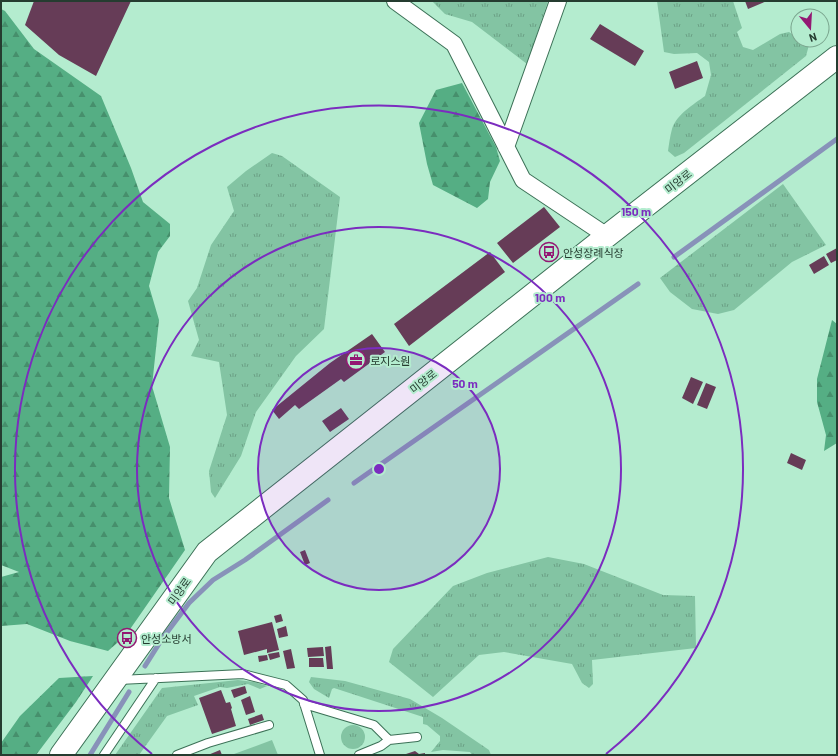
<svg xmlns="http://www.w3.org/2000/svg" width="838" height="756" font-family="Barlow,'Noto Sans KR',sans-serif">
  <defs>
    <pattern id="grass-tufts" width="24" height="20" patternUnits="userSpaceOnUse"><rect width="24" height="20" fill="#83c4a3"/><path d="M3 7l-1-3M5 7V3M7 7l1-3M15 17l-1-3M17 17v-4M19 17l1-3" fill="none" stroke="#6ba085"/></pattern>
    <pattern id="forest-firs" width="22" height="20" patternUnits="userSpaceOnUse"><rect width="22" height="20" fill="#55ae84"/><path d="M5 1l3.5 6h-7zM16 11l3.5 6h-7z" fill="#468f6c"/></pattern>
  </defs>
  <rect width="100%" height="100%" fill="#b4eccf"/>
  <path fill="url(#grass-tufts)" d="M432,1H548L527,64L472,22L445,14Z
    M657,1H733L742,28L737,32L743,47L753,50L780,34L789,32L798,38V40H801L809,45L806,56L684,153L675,157L668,151C669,144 670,136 672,129C676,115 694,104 705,96L711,75L709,62L697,53L674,54L664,52Z
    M272,153L282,156L340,197L324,329L296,356L256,412L241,456L215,498L211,492L209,471L227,415L219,362L191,356L199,340L188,301L197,288L211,245L234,211L227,187L246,171Z
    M783,184L826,245L792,262L734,310L718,314L692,309L670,292L660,278Z
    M548,557L584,564L663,595L695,596L696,648L592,660L593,684L589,688L582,683L572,664L504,652L479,655L433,697L389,662L393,649L453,586L487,573Z
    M311,677L345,681L410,699L442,718L489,750L491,755H472L470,752L443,750L431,752L440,741V736L427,725L423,724V717L334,688L332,689L329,698L314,689L309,682Z
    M238,680L254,682L267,686L260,689L248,684L227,688L220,687L194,696L198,705L167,716L139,755H115L162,688Z
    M341 737a12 12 0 1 1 24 0a12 12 0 1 1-24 0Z"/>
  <path fill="url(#forest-firs)" d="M1,9L5,11L34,49L101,96L131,168L143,202L170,224V236L158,252L149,286L159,320L152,386L170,447L169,498L185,550L126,635L108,651L70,641L27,624L1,626V577L19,572L1,565Z
    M462,83L496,147L500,161L490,182L488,199L477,208L433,185L427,164L419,123L436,90Z
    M832,320L837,324V443L824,451L826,435L817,402V379Z
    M93,676L76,702L36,755H1V743L20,716L59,678Z"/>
  <path fill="#83c4a3" d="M272,740L278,755H235L234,754Z"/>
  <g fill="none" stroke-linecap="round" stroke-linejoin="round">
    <path stroke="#8892b9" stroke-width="5" d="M674,257L837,139
      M354,483L638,284
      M145,666L162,639L189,603L213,580L245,560L328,500
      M90,755L129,692"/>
  </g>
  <path fill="#663c57" d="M34,1H131L96,76L59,55L25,25Z
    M745,1H767L748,9Z
    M600,24L644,51L635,66L590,39Z
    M697,61L703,78L675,89L669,72Z
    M544,207L560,227L513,263L497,243Z
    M837,248V260L831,263L826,254Z
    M490,252L505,272L409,346L394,324Z
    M824,256L829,265L814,274L809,265Z
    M372,334L385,352L344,382L341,379L299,409L295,405L279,419L272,410L330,363Z
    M691,377L703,382L693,404L682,398Z
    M706,383L716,387L707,409L697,405Z
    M341,408L349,419L330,432L322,421Z
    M791,453L806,460L802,470L787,463Z
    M305,550L310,563L305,565L300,552Z
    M281,614L283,621L276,623L274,616Z
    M272,622L279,650L267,653V649L244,655L238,631Z
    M286,626L288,636L279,638L277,629Z
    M331,646L333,669H327L325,647Z
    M323,647L324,656L308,657L307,648Z
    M291,649L295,668L287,669L283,651Z
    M279,652L280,657L270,660L268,654Z
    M267,655L268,660L259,662L258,656Z
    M309,658H323L324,667H309Z
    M245,686L247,693L234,698L231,690Z
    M221,690L226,703L230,702L232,708L231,709L236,726L212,734L199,698Z
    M250,696L255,712L246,715L241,700Z
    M262,714L264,720L250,725L248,719Z
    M220,750L222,755H208Z
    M415,751L419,754L425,753V755H403Z"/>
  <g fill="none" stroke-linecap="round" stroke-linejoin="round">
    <defs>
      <path id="service" d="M119,680L243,674L286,685L303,700L320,755
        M304,704L374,725L389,740
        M104,755L156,678
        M177,755L208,743L269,725
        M359,755L381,746L389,740L417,737"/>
      <path id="minor" d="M395,1L454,44L523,180L607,236
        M506,147L558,1"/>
      <path id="secondary" d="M61,755L207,552L607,236L837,57"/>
    </defs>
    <use href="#service" stroke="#3c7157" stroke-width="10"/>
    <use href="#minor" stroke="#3c7157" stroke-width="18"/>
    <use href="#secondary" stroke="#3c7157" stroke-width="24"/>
    <use href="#service" stroke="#fff" stroke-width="8"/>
    <use href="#minor" stroke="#fff" stroke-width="16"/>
    <use href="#secondary" stroke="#fff" stroke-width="22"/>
  </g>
  <circle cx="379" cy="469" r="121" fill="#7b2cbf" fill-opacity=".12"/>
  <g fill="none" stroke="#7b2cbf" stroke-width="2">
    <circle cx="379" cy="469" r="121"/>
    <circle cx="379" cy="469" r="242"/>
    <path d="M152 754A364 364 0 1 1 606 754"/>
  </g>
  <defs>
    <symbol id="bus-ring" viewBox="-11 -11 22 22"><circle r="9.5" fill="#b4eccf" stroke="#931873" stroke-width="1.5"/><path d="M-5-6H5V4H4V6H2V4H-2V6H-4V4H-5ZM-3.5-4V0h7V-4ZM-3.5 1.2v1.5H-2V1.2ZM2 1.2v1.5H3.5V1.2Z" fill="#931873"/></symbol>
    <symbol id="office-ring" viewBox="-11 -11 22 22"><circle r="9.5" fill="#b4eccf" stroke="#931873" stroke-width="1.5"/><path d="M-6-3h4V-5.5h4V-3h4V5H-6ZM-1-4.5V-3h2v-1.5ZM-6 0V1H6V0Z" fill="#931873"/></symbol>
  </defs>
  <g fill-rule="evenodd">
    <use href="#bus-ring" x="538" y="241" width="22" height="22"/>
    <use href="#office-ring" x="345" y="349" width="22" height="22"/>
    <use href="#bus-ring" x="116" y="627" width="22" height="22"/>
  </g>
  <g text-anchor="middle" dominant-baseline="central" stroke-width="4" stroke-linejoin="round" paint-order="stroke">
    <g font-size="11" fill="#253c30" stroke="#b4eccf">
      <text transform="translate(678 181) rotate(-38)">미양로</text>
      <text transform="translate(423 381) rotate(-38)">미양로</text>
      <text transform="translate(179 591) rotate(-54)">미양로</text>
    </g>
    <g font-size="11" fill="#253c30" stroke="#b4eccf" text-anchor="start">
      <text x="563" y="252">안성장례식장</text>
      <text x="370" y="360">로지스원</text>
      <text x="141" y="638">안성소방서</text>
    </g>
  </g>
  <circle cx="379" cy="469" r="6" fill="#7b2cbf" stroke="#b4eccf" stroke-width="2"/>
  <g font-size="12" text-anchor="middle" font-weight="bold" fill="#7b2cbf" stroke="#b4eccf" stroke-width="4" stroke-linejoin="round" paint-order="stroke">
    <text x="636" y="216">150 m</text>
    <text x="550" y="302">100 m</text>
    <text x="465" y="388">50 m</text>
  </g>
  <rect width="838" height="756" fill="none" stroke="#253c30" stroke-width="4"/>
  <g transform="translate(810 28) rotate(162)"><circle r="19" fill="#b4eccf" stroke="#7ba68f"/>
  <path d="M0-3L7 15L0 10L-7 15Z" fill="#931873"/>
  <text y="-6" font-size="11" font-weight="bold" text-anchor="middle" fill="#253c30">N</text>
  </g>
</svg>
